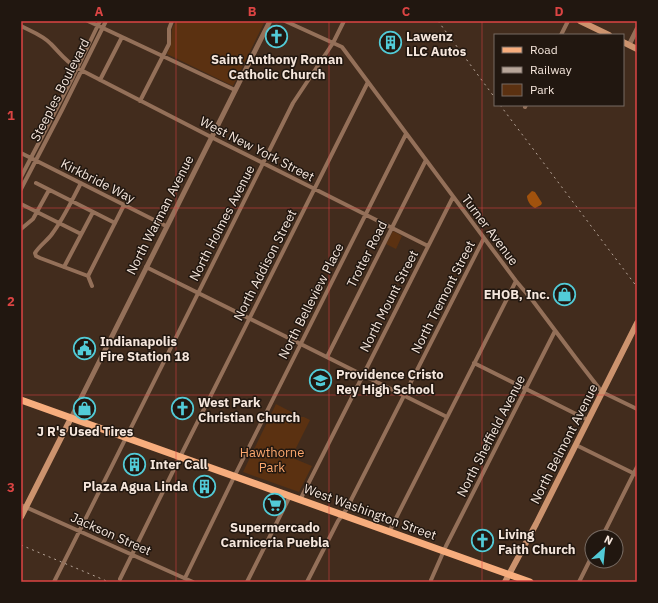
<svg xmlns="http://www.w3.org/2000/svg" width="658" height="603" font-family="'IBM Plex Sans',sans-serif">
  <rect width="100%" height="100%" fill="#422c1d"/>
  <path fill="#5b3111" d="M176,21H265L233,86L167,54L171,45L172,29Z
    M393,231L402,236L396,249L386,244Z
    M276,404L301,417H304L310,420L293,454L295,459L312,466L299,492L243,472Z"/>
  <path fill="#a1520d" d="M532,191L535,192L542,203L541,205L535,208C530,206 527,200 527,196Z"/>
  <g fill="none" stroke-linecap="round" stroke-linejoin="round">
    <path stroke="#947059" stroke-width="4" d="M88,21L235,90
      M285,21L342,47L516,281L533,301L578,361L602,392L637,409
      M21,26C31,31 44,36 51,44C61,54 64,60 77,68L215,139L428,246
      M561,35L568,21
      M100,80L122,37
      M140,101L169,44V29L172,21
      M525,107L526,105
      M21,153L166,226
      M21,177L73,77L100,21
      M36,183L115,223
      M81,183C72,200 64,218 52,234C47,241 40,245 35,253L36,256L40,258L88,276
      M21,189L62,110L106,21
      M21,204L81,234
      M21,229L33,219L49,190
      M64,267L93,212
      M146,267L447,417
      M92,286L88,276L124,205
      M327,357L426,160
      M474,363L588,420
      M576,445L637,475
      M300,500L453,197
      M21,505L193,582
      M389,532L516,281
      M602,537L637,467
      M185,578L237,471L406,134
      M120,579L180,457L368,82
      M431,580L446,546L555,331
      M54,582L293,103L333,43L344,21
      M247,582L290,496
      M307,582L338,521L346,510L484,238
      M579,582L592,556"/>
    <path stroke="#947059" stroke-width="5" d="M629,45L637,29
      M71,418L270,21"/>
    <path stroke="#cc936e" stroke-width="6" d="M580,21L609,35
      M623,42L637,49
      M21,517L71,418
      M505,582L536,524L637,323"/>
    <path stroke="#f7ad7d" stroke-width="7" d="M21,400L530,582"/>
    <path stroke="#b7a69a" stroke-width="1" stroke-dasharray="2 4" stroke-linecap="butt" d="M438,21L495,98
      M500,105L637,287
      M21,545L109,582"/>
  </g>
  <path fill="none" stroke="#db4443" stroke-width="1" stroke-opacity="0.55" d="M176,21V582M329,21V582M482,21V582M21,208H637M21,395H637"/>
  <defs>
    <symbol id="church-ring" viewBox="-11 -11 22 22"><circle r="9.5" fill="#211710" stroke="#52cbd7" stroke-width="1.5"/><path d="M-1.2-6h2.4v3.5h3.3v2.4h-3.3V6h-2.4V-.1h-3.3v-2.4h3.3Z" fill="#52cbd7"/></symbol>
    <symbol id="building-ring" viewBox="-11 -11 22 22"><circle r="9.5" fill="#211710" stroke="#52cbd7" stroke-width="1.5"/><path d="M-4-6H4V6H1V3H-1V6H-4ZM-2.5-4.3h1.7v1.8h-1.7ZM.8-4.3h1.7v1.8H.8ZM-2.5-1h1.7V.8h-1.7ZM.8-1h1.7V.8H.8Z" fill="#52cbd7"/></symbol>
    <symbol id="shop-ring" viewBox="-11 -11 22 22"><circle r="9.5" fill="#211710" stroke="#52cbd7" stroke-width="1.5"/><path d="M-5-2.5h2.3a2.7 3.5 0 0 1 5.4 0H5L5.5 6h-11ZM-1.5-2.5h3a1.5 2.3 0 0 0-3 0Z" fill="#52cbd7"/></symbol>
    <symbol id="civic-ring" viewBox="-11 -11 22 22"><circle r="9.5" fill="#211710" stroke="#52cbd7" stroke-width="1.5"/><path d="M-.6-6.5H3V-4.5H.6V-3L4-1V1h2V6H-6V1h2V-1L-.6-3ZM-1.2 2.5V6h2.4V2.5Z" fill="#52cbd7"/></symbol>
    <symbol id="school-ring" viewBox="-11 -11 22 22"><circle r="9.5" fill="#211710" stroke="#52cbd7" stroke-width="1.5"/><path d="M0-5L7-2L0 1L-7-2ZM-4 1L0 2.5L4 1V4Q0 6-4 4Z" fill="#52cbd7"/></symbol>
    <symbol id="supermarket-ring" viewBox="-11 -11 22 22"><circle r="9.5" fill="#211710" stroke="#52cbd7" stroke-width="1.5"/><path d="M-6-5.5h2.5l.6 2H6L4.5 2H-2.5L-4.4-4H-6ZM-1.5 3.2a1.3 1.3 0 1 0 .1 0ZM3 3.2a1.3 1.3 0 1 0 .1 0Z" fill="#52cbd7"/></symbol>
  </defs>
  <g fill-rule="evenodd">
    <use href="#church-ring" x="264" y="24" width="25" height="25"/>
    <use href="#building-ring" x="378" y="30" width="25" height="25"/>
    <use href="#shop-ring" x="552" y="282" width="25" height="25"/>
    <use href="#civic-ring" x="72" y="336" width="25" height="25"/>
    <use href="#school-ring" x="308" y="368" width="25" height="25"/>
    <use href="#shop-ring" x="72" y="396" width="25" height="25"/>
    <use href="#church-ring" x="170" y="396" width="25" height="25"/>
    <use href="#building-ring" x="122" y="452" width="25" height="25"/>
    <use href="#building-ring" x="192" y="474" width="25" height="25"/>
    <use href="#supermarket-ring" x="262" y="492" width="25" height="25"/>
    <use href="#church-ring" x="470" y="528" width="25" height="25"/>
  </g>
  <g text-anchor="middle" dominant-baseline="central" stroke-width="3" stroke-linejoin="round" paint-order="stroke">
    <g font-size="13" font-weight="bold" fill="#f5e6dc" stroke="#211710" text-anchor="start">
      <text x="406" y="36">Lawenz<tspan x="406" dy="15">LLC Autos</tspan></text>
      <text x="277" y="59" text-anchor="middle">Saint Anthony Roman<tspan x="277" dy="15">Catholic Church</tspan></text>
      <text x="550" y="294" text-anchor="end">EHOB, Inc.</text>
      <text x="100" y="341">Indianapolis<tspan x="100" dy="15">Fire Station 18</tspan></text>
      <text x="336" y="374">Providence Cristo<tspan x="336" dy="15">Rey High School</tspan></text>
      <text x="198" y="402">West Park<tspan x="198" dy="15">Christian Church</tspan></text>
      <text x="85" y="431" text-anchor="middle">J R's Used Tires</text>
      <text x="150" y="464">Inter Call</text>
      <text x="188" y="486" text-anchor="end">Plaza Agua Linda</text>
      <text x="275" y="527" text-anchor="middle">Supermercado<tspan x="275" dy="15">Carniceria Puebla</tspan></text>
      <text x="498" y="534">Living<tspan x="498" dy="15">Faith Church</tspan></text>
    </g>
    <g font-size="13" fill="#f5e6dc" stroke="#211710">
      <text transform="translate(60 90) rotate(-63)">Steeples Boulevard</text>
      <text transform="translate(257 149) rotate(27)">West New York Street</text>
      <text transform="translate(98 181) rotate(27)">Kirkbride Way</text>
      <text transform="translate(160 215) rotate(-63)">North Warman Avenue</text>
      <text transform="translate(222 223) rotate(-63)">North Holmes Avenue</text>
      <text transform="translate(490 230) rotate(53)">Turner Avenue</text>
      <text transform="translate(367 254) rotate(-63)">Trotter Road</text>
      <text transform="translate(265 265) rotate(-63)">North Addison Street</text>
      <text transform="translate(443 297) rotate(-63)">North Tremont Street</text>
      <text transform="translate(311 301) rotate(-63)">North Belleview Place</text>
      <text transform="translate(389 301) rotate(-63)">North Mount Street</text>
      <text transform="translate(491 436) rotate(-63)">North Sheffield Avenue</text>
      <text transform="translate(564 444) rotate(-63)">North Belmont Avenue</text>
      <text transform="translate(370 512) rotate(20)">West Washington Street</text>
      <text transform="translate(111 534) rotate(24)">Jackson Street</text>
    </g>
    <g font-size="13" fill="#fda86e" stroke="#211710">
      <text x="272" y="452">Hawthorne<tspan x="272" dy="15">Park</tspan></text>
    </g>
  </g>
  <rect width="658" height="603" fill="none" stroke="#211710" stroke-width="44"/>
  <rect x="494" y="34" width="130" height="72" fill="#211710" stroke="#766a62"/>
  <rect x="502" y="47" width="20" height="6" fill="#f7ad7d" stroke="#766a62"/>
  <text x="530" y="54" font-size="12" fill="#f5e6dc">Road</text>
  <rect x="502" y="67" width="20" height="6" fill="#b7a69a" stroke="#766a62"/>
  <text x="530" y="74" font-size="12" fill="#f5e6dc">Railway</text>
  <rect x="502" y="84" width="20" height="12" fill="#5b3111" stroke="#766a62"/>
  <text x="530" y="94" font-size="12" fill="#f5e6dc">Park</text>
  <g transform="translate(604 549) rotate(27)"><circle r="19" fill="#211710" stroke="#766a62"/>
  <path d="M0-3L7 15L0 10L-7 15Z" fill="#52cbd7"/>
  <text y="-6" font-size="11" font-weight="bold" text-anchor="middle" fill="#f5e6dc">N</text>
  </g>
  <rect x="22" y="22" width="614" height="559" fill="none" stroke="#db4443" stroke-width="1.5"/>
  <g font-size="13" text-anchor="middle" font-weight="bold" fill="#db4443">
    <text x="99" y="16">A</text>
    <text x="252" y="16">B</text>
    <text x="406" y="16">C</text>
    <text x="559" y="16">D</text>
    <text x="11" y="120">1</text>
    <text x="11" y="306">2</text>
    <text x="11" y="492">3</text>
  </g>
</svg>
